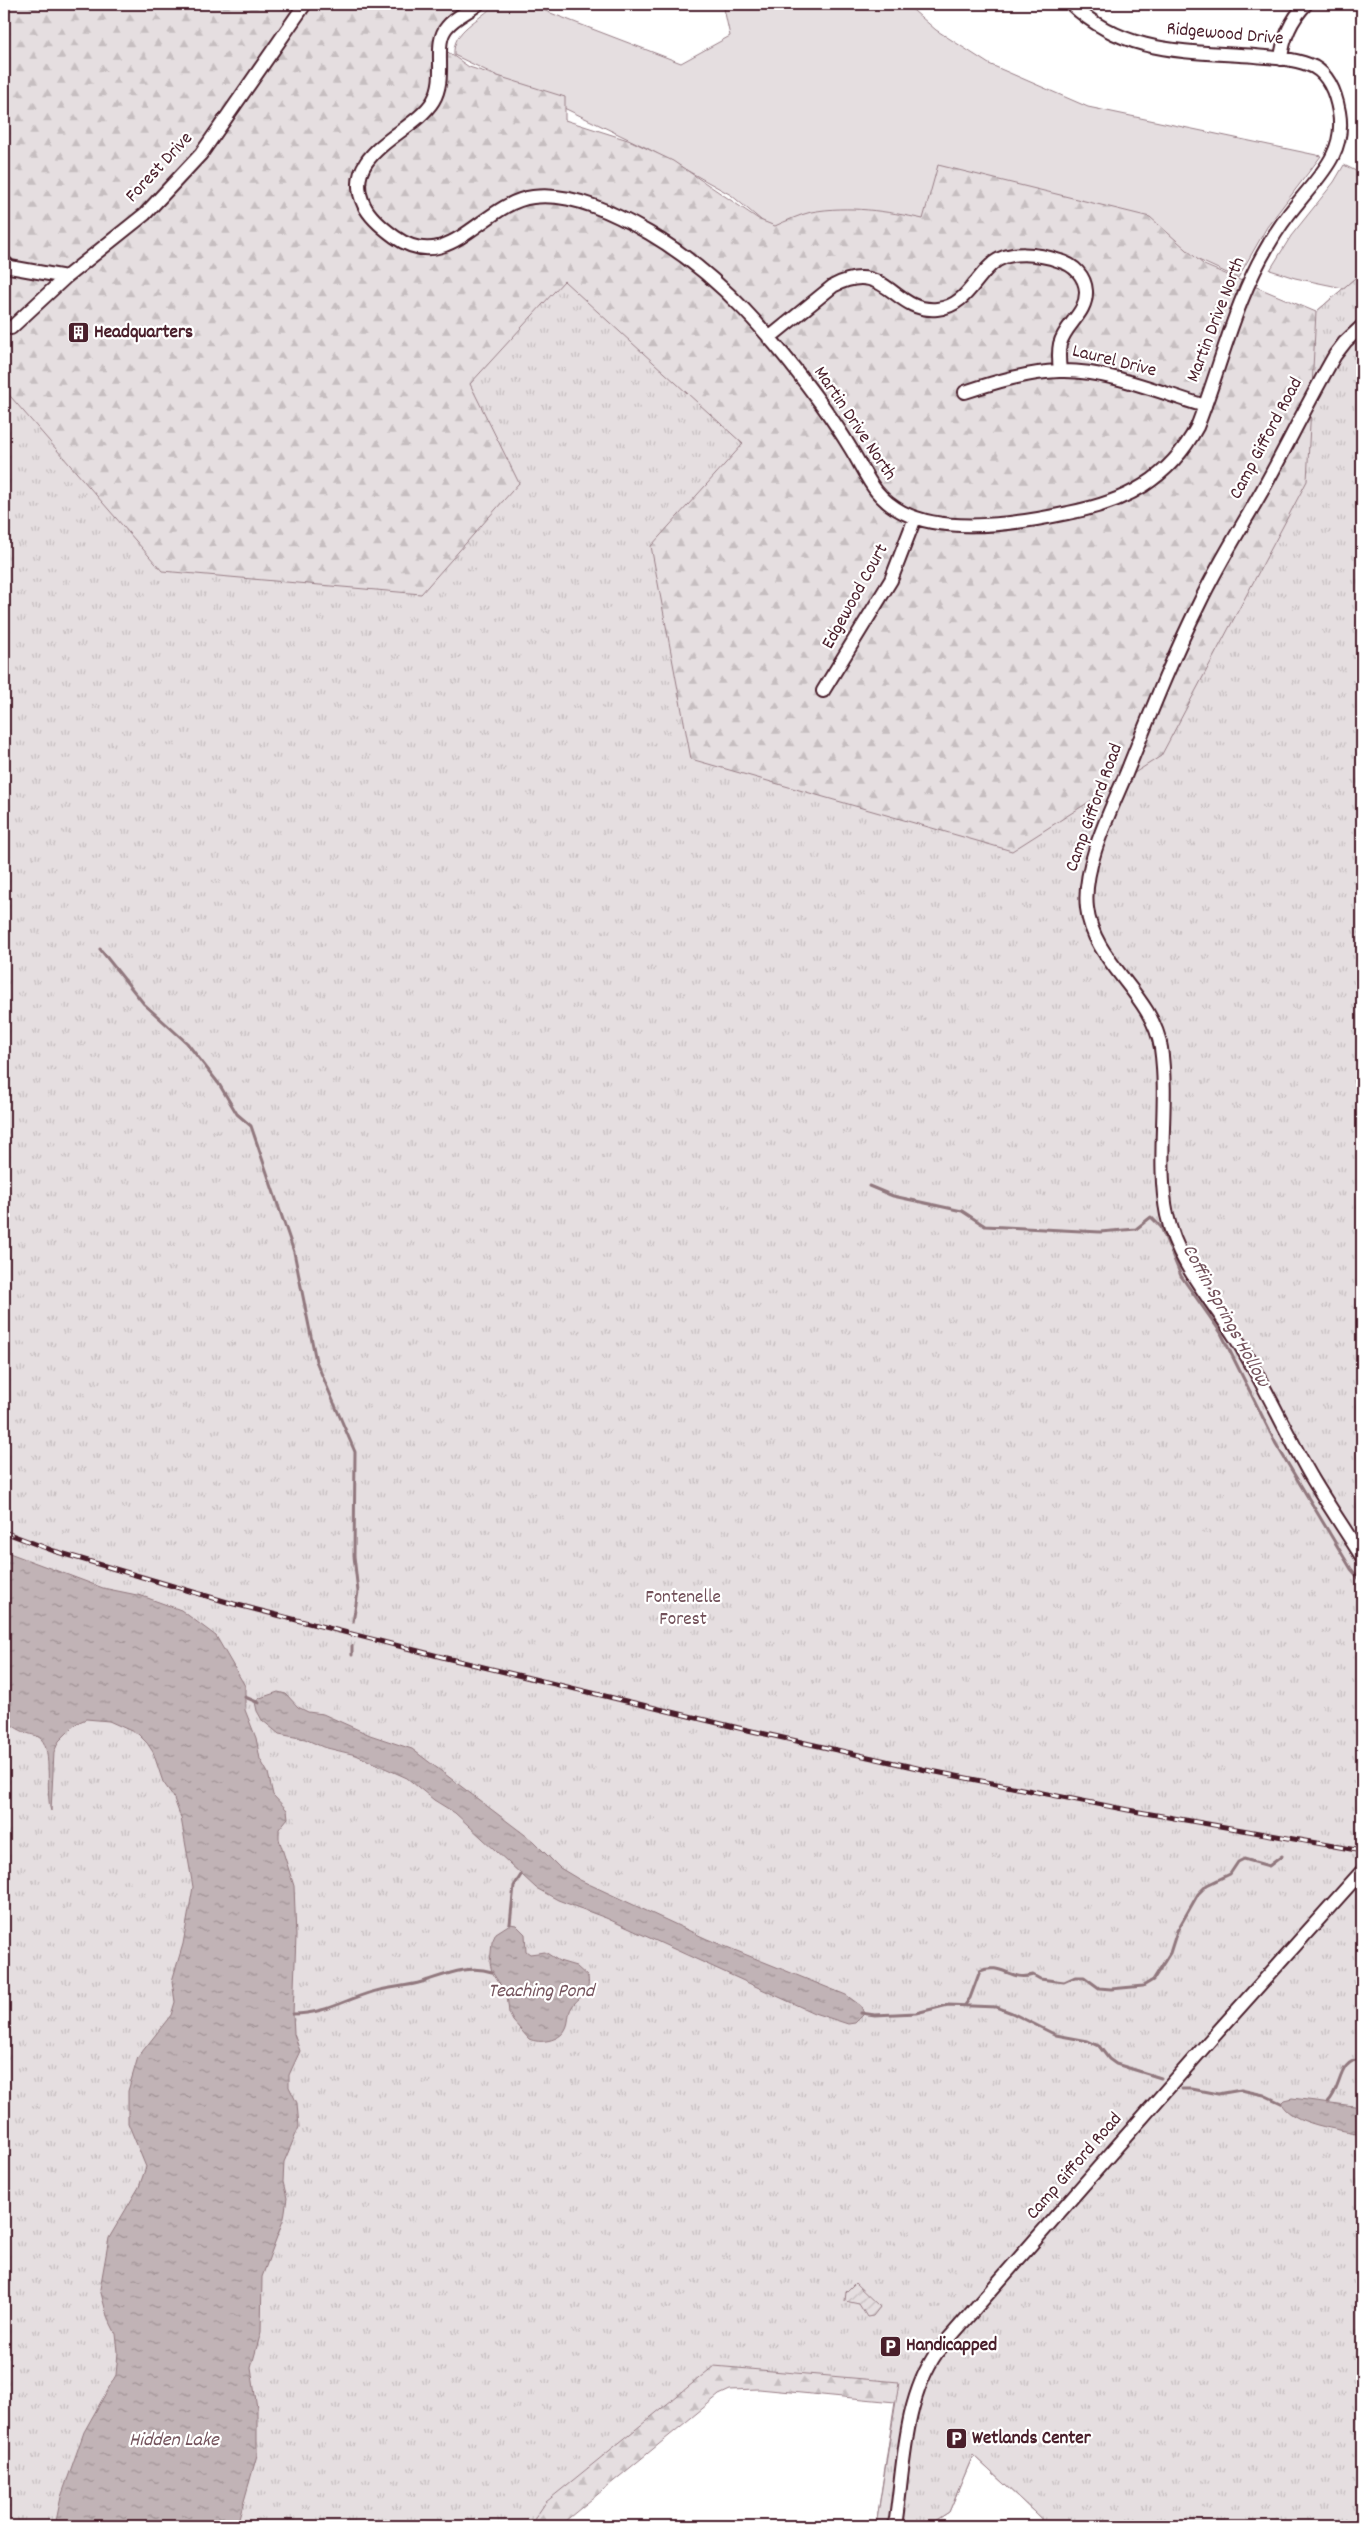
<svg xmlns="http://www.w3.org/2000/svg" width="1366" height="2530" font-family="Dekko,sans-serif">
  <defs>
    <pattern id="forest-firs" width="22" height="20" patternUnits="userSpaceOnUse" patternTransform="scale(1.25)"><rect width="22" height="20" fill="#e5dee0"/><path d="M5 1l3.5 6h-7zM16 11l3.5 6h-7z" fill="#c6bec0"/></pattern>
    <pattern id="park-tufts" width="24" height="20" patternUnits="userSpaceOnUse" patternTransform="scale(1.25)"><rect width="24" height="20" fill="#e5dee0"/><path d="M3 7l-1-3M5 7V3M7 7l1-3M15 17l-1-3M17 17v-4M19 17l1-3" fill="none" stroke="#c6bec0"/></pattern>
    <pattern id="garden-furrows" width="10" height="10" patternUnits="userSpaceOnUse" patternTransform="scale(1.25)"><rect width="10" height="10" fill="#e5dee0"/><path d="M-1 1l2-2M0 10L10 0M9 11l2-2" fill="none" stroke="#c6bec0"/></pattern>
    <pattern id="water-ripples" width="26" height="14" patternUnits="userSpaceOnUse" patternTransform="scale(1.25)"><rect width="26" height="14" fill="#c1b3b6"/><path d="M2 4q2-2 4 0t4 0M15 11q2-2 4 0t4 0" fill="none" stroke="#9f9194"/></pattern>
  </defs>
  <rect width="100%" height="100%" fill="#fff"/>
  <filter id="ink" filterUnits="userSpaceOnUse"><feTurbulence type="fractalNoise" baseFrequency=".02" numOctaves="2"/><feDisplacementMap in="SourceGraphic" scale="10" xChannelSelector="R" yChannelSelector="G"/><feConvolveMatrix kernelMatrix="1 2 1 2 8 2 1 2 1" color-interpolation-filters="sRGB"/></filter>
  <g filter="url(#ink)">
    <path fill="#e5dee0" stroke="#987e86" d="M495,4H527L681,63L730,36L723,4H906L936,30L989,64L1088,107L1321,156L1267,227L1238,278L1115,222L972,211L791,245L731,195L647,148L454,55C452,29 480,21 495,4Z
      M1344,165L1362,174V292L1295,278L1270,270L1291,236L1334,182Z"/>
    <path fill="url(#forest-firs)" stroke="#987e86" d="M4,4H485L450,30L445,50L469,67L565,97V120L631,141L673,161L760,220L775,226C786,221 799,215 811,212C849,205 886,211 923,219L938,165L1150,217L1204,265L1316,312L1362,272V2526H1049L973,2455L949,2512L927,2526H876L895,2402L759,2389L730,2390L719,2395L559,2526H378L4,1548Z"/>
    <path fill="url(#park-tufts)" stroke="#987e86" d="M1362,272V2526H1049L973,2455L949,2512L927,2526H876L899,2382L714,2366L546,2502L530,2526H4V389L162,571L421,594L519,483L470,384L564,281L743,444L651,546L691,759L1012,851L1161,756L1307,481L1316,312Z"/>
    <path fill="url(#garden-furrows)" stroke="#987e86" d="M855,2283L880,2307L873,2316L867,2317L859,2304L845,2301L846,2292Z"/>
    <path fill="url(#water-ripples)" stroke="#91787e" d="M4,1551L103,1588L142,1596L181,1610L216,1636L245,1686V1710L256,1738L260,1759L268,1773L273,1795L287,1810L288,1818L279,1829V1839L294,1886L296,1936L293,2014L294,2034L300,2051L289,2075V2087L297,2103L299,2127L284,2162L283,2182L287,2198L284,2218L262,2277L261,2332L251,2368L257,2408V2455L237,2526H55L61,2497L84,2432L116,2375L118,2352L116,2334L107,2316L100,2289L109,2238L139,2187L146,2167L128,2123V2091L138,2057L171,2015L175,2002L172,1981L183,1944L193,1887L181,1818L173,1796L163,1782L153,1752L147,1743L138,1734L109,1721L86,1719L77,1723L59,1741L54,1752L51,1811C45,1795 53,1750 41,1739C37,1735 32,1735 27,1733C18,1730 10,1724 4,1718Z
      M278,1692L286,1694L298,1707L308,1712L323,1714L370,1735L412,1749L533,1841L560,1868L580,1880L707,1939L846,1995L861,2006L864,2014L855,2023L848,2024L814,2013L606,1918L558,1900L536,1888L455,1813L434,1800L407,1778L356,1755L323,1747L305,1739L279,1734L262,1720L257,1711L255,1702L260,1698Z
      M510,1924L516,1925L525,1934L526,1951L530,1954L545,1952L559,1961L576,1966L588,1977C591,1996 579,1995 572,2007C567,2014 570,2022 565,2030C559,2041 540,2044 529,2039L513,2021L509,2013L507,1995L492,1972L490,1963L492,1942L496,1933Z
      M1292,2098L1362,2107V2134C1341,2130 1290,2124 1281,2103L1284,2100Z"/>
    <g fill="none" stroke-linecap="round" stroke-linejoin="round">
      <path stroke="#91787e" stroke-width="3" d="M100,949L144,1004L187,1043L219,1084L237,1114L251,1126L294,1252L316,1361L355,1452L354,1556L358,1592L353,1622
        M869,1186L893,1196L962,1211L985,1226L1100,1232L1136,1229L1151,1217L1161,1227L1181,1276L1221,1333L1276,1444L1351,1569L1362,1582
        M352,1655V1646
        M245,1697L259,1703
        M510,1924L514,1886L521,1875
        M965,2005L970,1998L980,1971C1002,1962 1011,1982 1033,1975L1040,1979L1064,1982L1075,1977H1084L1099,1988L1111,1989L1143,1986L1153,1980L1170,1953L1177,1931L1198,1894L1207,1885L1230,1874L1238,1862L1244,1859L1269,1866L1282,1856
        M861,2013L875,2015L916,2013L948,2005L996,2007L1012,2013L1056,2035L1088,2041L1099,2046L1109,2059L1116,2064L1161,2078
        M293,2014C323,2014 343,2001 369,1993C387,1987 405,1987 422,1982C445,1975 468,1964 492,1972
        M1182,2089H1192L1218,2094L1241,2090L1264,2095L1281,2103
        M1328,2102C1343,2087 1337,2060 1362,2059"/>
      <defs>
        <path id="minor" d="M478,4C468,12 455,17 447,27C432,44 448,76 433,101C413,134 339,153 364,205C370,218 384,229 395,237C450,276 482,203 533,197C572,192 616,214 649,233C721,275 774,339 822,405C832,419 842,434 851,449C867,475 873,497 902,512C946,535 1022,523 1068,513C1126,502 1169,479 1197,427C1221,366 1235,300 1269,244C1277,230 1287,216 1297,204C1320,175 1346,152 1339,112C1336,95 1330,76 1314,67C1296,58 1274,58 1255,56C1185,51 1125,55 1071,4
          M1281,59C1283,38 1292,19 1306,4
          M4,262L10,267L66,277
          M1362,326L1345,342L1335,355C1309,400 1287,446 1262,491C1241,528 1218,564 1200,602C1172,658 1149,717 1126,774C1110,812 1082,867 1087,908C1093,963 1152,993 1161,1048C1169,1104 1156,1160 1167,1215C1177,1262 1210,1298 1235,1337C1264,1382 1285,1432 1312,1478C1328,1505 1346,1531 1362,1557
          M11,328L66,277L145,214L201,154L305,4
          M769,338L833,286C887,258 892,313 937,309C965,306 973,281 991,265C1008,249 1040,254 1060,261C1074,265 1085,276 1086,291C1087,314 1065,324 1060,344C1058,353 1059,362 1060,371
          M965,392C995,382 1028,372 1059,371C1106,369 1161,393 1205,406
          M823,691L891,580L915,518
          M895,2526C904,2469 903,2401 937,2352L1205,2046L1362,1871"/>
      </defs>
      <use href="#minor" stroke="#4a1f2b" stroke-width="16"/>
      <use href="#minor" stroke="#fff" stroke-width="12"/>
      <defs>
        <path id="rail" d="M4,1532L54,1551L234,1604L446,1658L743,1729L926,1770L1128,1810L1362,1851"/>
      </defs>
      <use href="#rail" stroke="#4a1f2b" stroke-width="5"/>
      <use href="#rail" stroke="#fff" stroke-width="3" stroke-dasharray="9" stroke-linecap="butt"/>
    </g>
  </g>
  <defs>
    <symbol id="building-square" viewBox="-11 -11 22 22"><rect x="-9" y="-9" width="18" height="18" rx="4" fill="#4a1f2b" stroke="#fff"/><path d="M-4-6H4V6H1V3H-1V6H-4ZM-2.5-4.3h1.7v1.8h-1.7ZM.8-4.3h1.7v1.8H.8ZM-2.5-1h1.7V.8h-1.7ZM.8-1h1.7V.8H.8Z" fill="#fff"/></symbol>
    <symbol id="parking-square" viewBox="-11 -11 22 22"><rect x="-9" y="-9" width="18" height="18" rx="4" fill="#4a1f2b" stroke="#fff"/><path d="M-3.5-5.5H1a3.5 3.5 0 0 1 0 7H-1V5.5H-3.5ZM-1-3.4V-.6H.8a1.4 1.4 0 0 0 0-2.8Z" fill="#fff"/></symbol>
  </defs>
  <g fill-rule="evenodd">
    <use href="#building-square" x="66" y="320" width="25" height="25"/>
    <use href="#parking-square" x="878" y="2334" width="25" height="25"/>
    <use href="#parking-square" x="944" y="2426" width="25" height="25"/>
  </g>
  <g text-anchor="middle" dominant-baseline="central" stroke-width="4.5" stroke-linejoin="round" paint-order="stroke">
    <g font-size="19" fill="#4a1f2b" stroke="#fff">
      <text transform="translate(1225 35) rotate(5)">Ridgewood Drive</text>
      <text transform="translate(160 168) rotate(-47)">Forest Drive</text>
      <text transform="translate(1217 320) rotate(-69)">Martin Drive North</text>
      <text transform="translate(1114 362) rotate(14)">Laurel Drive</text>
      <text transform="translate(854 424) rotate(56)">Martin Drive North</text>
      <text transform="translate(1267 439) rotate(-62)">Camp Gifford Road</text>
      <text transform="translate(856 597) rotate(-61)">Edgewood Court</text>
      <text transform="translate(1095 808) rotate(-70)">Camp Gifford Road</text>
      <text transform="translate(1075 2167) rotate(-49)">Camp Gifford Road</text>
    </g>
    <g font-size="19" font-weight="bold" fill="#4a1f2b" stroke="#fff" text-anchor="start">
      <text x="94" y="333">Headquarters</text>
      <text x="906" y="2346">Handicapped</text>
      <text x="972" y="2439">Wetlands Center</text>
    </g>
    <g font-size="19" fill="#714f58" stroke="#fff">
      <text x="683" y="1598">Fontenelle<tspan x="683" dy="22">Forest</tspan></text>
    </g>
    <g font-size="20" font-style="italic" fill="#74535c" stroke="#fff">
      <text transform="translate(1225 1316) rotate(61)">Coffin Springs Hollow</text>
      <text x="541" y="1992">Teaching Pond</text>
      <text x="174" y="2441">Hidden Lake</text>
    </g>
  </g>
  <rect width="1366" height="2530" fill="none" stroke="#fff" stroke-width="20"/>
  <rect x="10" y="10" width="1346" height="2510" fill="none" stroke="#4a1f2b" stroke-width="2" filter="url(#ink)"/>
</svg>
